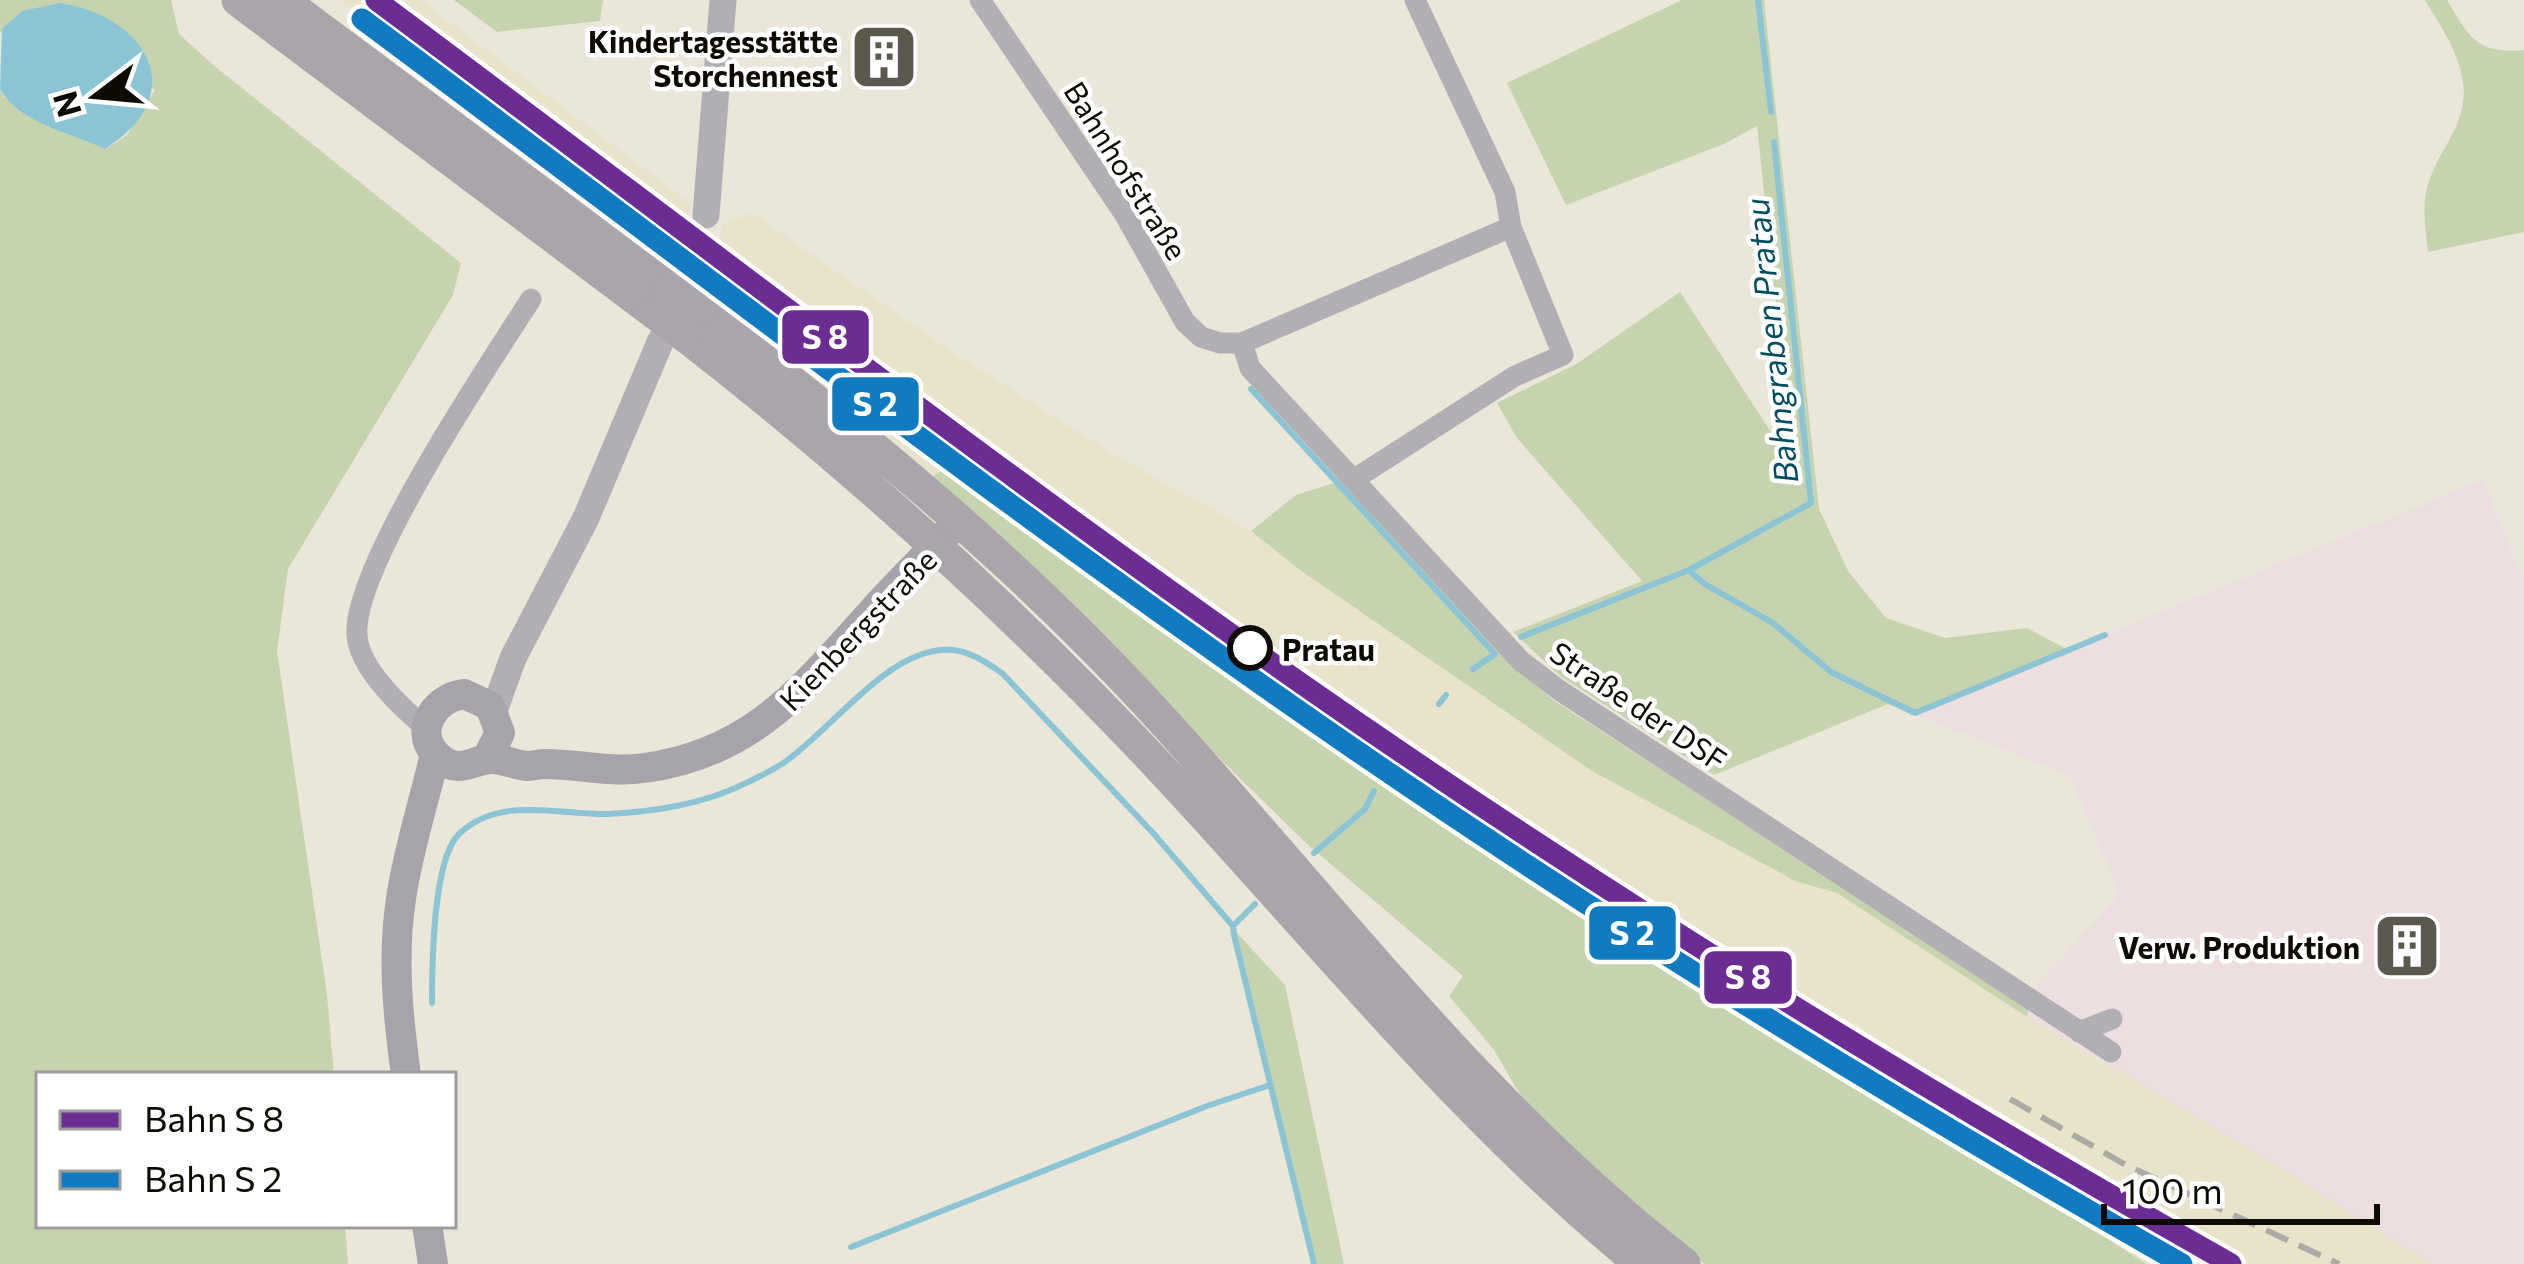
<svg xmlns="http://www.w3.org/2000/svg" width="2524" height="1264" font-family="Commissioner,sans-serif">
  <rect width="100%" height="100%" fill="#eae6d8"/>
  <path fill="#eddedf" d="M2483,480L2521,576L2524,575V1264H2432L2229,1136L2027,1017L2036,986L2120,894L2070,775L1913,714Z"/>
  <path fill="#eae3cb" d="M339,0H420L692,205L680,245L672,248Z
    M752,213L948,349L1111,453L1251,531L1300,570L1592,771L1795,881L1837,893L2027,1017L2229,1136L2432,1264H2146L1236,665L958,460L932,477L707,297L722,225Z"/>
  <path fill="#c6d3af" d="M0,0H171L179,34L212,64L461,263L453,295L288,569L277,651L327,995L334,1075H39V1225H345L348,1264H0V89L4,97L106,149L127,135L155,90L22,11L0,33Z
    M454,0H603L600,21L497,32Z
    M1682,0H1764L1819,509L1848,571L1886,618L1945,638L2027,628L2072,652L1913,714L1888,704L1714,775L1560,676L1513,632L1642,581L1517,438L1497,403L1578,363L1680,292L1793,466L1757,126L1724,144L1566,205L1507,83Z
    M2425,0H2447C2470,38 2476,54 2524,50V232L2428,252C2426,229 2421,207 2428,185C2441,142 2475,119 2460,68C2453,43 2438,22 2425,0Z
    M958,460L1236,665L2146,1264H1705L1673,1241L1528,1108L1494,1050L1449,996L1463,976L1307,844L932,477Z
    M1343,480L1513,665L1553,700L2029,1007L2027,1017L1837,893L1795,881L1592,771L1300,570L1251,531L1296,495Z
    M1236,932L1285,985L1344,1264H1314Z"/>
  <path fill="#8bc4d5" d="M60,3C145,16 194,93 105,149C72,133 18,123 0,89L2,29L22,11Z"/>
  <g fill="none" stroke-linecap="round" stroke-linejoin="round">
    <path stroke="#8bc4d5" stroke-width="6" d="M1758,0L1771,112
      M1251,389L1495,654L1473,669
      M1689,570L1703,583L1773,623L1831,672L1915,713L2105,635
      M1521,637L1689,570L1811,503L1774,142
      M1439,704L1446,695
      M1314,853L1365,809L1374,791
      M1255,904L1233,926L1234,935L1314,1264
      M432,1003C432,966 433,859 459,834C499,795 560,815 608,814C651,812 693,806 733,789C749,782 767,773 782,764C831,732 890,644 953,650C972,652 987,663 1002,673L1154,834L1233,926
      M851,1247L1207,1106L1270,1085"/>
    <path stroke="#b2afb4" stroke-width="21" d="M980,0L1125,215L1185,322L1201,337L1220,343H1242L1511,227
      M1242,343L1250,368L1521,661L1559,690L2111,1052
      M1356,478L1515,376L1563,355L1511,227L1505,192L1415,0
      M427,729C402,708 359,669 357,635C352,568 490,363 531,299
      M2079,1032L2112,1019"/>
    <path stroke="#b2afb4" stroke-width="27" d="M706,215L723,0
      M685,277L695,251
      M494,711L513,658L586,518L661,340"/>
    <path stroke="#a7a3ab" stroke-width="30" d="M487,758L500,733L490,706L464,694C432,698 411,736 441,759C460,775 473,759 492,759C503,759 516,765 527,766C533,766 539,764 545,764C579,764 610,773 644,768C752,754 803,688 871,613C899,581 931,552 959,520
      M406,1075C398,1016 392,958 401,899C408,850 424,802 435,754
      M427,1225L433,1264"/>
    <path stroke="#aaa5ab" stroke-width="33" d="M238,0L655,313
      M282,0L667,287
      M699,311C857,429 1009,555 1144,700C1322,892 1476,1103 1684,1264
      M687,337C864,475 1029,625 1181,790C1331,952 1469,1124 1641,1264"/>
    <path stroke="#acaaa5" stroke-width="6" stroke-dasharray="24 12" stroke-linecap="butt" d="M2010,1099L2126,1165L2339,1264"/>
    <path stroke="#aaa5ab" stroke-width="33" d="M667,287L699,311
      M655,313L687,337"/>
    <defs>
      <path id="rail-1" d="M376,0C705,245 1029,497 1367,729C1647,921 1936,1097 2231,1264"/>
      <path id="rail-2" d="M362,19C691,264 1015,516 1354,749C1622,933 1899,1103 2182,1264"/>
    </defs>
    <use href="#rail-1" stroke="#fff" stroke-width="30"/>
    <use href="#rail-2" stroke="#fff" stroke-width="30"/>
    <use href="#rail-1" stroke="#6b2c94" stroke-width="21"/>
    <use href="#rail-2" stroke="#107bc0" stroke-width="21"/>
  </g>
  <defs>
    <symbol id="building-square" viewBox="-11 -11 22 22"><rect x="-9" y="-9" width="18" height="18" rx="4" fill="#5b584e" stroke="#fff"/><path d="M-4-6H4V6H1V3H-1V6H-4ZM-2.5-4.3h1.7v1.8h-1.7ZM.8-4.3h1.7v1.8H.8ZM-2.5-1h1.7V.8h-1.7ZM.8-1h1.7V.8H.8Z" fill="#fff"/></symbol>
  </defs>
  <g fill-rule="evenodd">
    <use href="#building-square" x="846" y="19" width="76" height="76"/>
    <use href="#building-square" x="2369" y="908" width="76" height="76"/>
  </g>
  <circle fill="#fff" stroke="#0e0b04" stroke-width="6" cx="1250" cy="648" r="20"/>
  <g text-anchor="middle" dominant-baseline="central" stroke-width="9" stroke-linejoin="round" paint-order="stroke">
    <g font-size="30" font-weight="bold" fill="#0e0b04" stroke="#fff" text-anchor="end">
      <text x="838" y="40">Kindertagesstätte<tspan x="838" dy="34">Storchennest</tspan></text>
      <text x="2360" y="946">Verw. Produktion</text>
    </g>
    <g font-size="30" fill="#0e0b04" stroke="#fff">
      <text transform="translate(1127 170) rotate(58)">Bahnhofstraße</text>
      <text transform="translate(857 629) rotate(-46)">Kienbergstraße</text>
      <text transform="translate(1639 705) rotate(34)">Straße der DSF</text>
    </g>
    <g font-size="30" font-weight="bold" fill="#0e0b04" stroke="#fff" text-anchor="start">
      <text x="1282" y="648">Pratau</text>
    </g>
    <g font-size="33" font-style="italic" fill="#004c61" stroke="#fff">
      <text transform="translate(1770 341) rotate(-96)">Bahngraben Pratau</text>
    </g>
  </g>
  <g stroke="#fff" stroke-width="4.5">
    <rect x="780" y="308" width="91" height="58" rx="12" fill="#6b2c94"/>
    <rect x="830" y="375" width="91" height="58" rx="12" fill="#107bc0"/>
    <rect x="1587" y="904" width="91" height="58" rx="12" fill="#107bc0"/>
    <rect x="1702" y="949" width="92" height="57" rx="12" fill="#6b2c94"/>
  </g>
  <g font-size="33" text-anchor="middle" font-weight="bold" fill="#fff">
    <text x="825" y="349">S 8</text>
    <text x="875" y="416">S 2</text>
    <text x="1632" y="945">S 2</text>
    <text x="1748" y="989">S 8</text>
  </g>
  <rect x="36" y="1072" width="420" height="156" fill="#ffffff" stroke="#9f9d9b" stroke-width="3"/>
  <rect x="60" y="1111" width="60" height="18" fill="#6b2c94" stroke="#9f9d9b" stroke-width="3"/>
  <text x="144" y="1132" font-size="36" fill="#0e0b04">Bahn S 8</text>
  <rect x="60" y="1171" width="60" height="18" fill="#107bc0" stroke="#9f9d9b" stroke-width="3"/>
  <text x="144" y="1192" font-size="36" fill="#0e0b04">Bahn S 2</text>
  <g transform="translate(96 96) rotate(254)" stroke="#ffffff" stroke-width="9" paint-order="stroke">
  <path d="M0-9L21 45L0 30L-21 45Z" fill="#0e0b04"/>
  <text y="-18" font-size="33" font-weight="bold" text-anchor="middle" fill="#0e0b04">N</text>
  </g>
  <path d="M2104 1204v18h273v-18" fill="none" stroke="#0e0b04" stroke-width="6"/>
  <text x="2122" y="1204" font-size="36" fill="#0e0b04" stroke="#ffffff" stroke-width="9" paint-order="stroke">100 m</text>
</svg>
